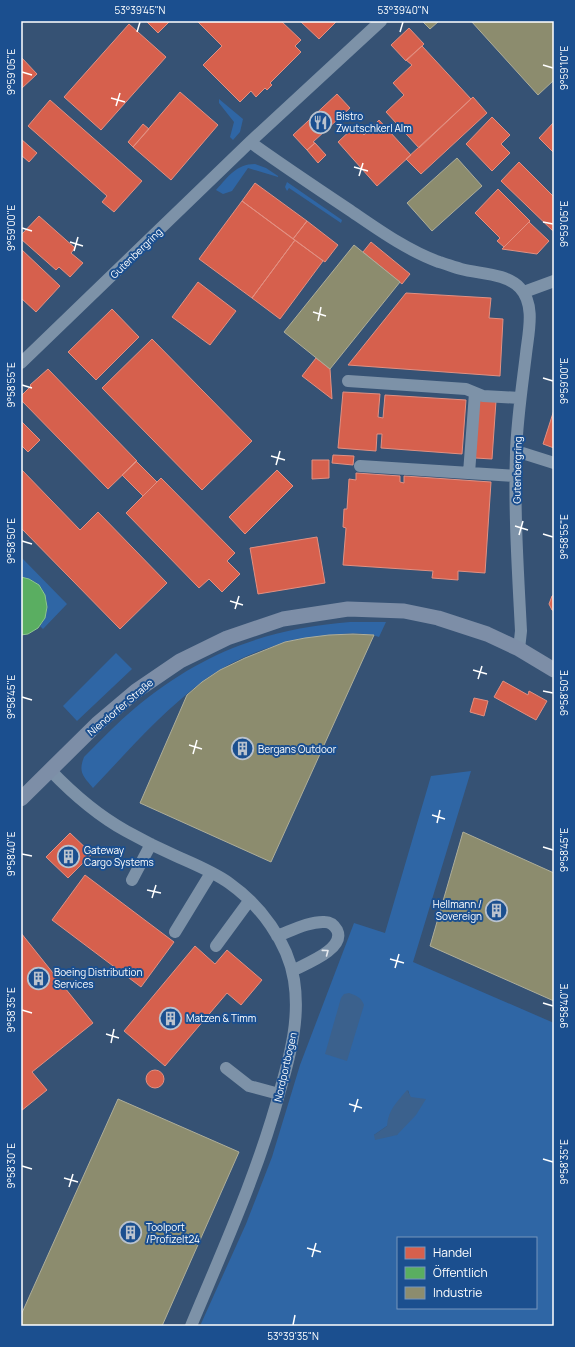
<svg xmlns="http://www.w3.org/2000/svg" width="575" height="1347" font-family="Manrope,sans-serif">
  <rect width="100%" height="100%" fill="#365274"/>
  <path fill="#2f66a5" fill-rule="evenodd" d="M219,99L243,119L240,132L233,140L230,137L234,122L219,103Z
    M255,164L266,168L278,176V177L248,168L232,191L223,194L216,190C228,177 236,164 255,164Z
    M287,182L342,220L341,223L289,188L287,191L285,187Z
    M21,557L67,604L43,629L40,626C55,607 45,580 21,577Z
    M350,622H386L379,637C365,631 338,634 322,636C282,640 234,657 202,682C162,712 128,751 93,788C83,776 78,772 84,757C101,740 117,723 135,708C201,653 265,629 350,622Z
    M116,653L132,669L77,721L63,706Z
    M471,771L413,962L554,1023V1326H200L246,1224L272,1157L300,1065L354,923L385,933L431,776ZM408,1090L410,1097L397,1135H374L387,1126ZM398,1238H536V1308H398Z"/>
  <path fill="#3b618d" d="M349,993C357,996 361,997 364,1005L347,1061L325,1054L341,998L344,994Z
    M407,1090L411,1097L426,1099L416,1115L397,1135L375,1140L374,1135L387,1126C388,1110 397,1102 407,1090Z"/>
  <path fill="#d6604d" stroke="#e29082" d="M146,21H170L158,33Z
    M197,21H281L301,40L295,46L301,52L270,83L272,85L267,90L265,88L256,97L251,91L240,102L203,65L222,46Z
    M300,21H337L319,39Z
    M129,24L166,57L101,130L64,97Z
    M409,28L424,44L406,61L391,45Z
    M422,46L471,99L419,148L386,112L404,95L393,83L412,65L406,60Z
    M21,57L37,74L21,89Z
    M180,92L218,125L171,180L133,147Z
    M337,94L350,108L313,142L315,143L307,150L293,135Z
    M473,97L487,113L421,174L406,159Z
    M50,100L142,181L114,212L102,202L107,196L28,126Z
    M492,117L510,135L501,144L510,153L492,171L466,144Z
    M379,120L411,155L377,186L338,142L355,126L364,135Z
    M554,122V153L539,138Z
    M143,124L149,129L133,147L128,142Z
    M21,139L37,153L29,162L21,155Z
    M315,143L326,155L318,163L307,150Z
    M519,162L554,197V232L501,181Z
    M255,183L307,221L293,239L242,201Z
    M498,189L530,221L504,247L497,241L500,238L475,213Z
    M242,201L295,240L252,298L199,259Z
    M39,216L75,248L71,253L83,263L70,277L59,267L56,270L21,239V235Z
    M307,221L338,245L325,262L293,239Z
    M529,222L549,241L537,254L502,249Z
    M295,240L323,261L280,319L252,298Z
    M371,242L410,274L402,284L363,252Z
    M21,249L60,286L36,312L21,298Z
    M198,282L236,311L210,345L172,317Z
    M406,293L491,298L489,318L503,319L500,376L348,365Z
    M112,309L139,337L96,380L68,352Z
    M152,339L252,441L202,490L102,388Z
    M316,358L330,369L332,399L302,376Z
    M48,369L137,461L108,489L21,400V396L31,386L30,385Z
    M343,392L380,394L378,417L383,418L385,395L466,400L462,454L381,448L382,434H377L376,451L338,448Z
    M479,400L496,401L492,459L475,458Z
    M554,410V448L543,444Z
    M21,421L40,440L28,452L21,445Z
    M333,455L354,456L353,465L332,463Z
    M312,460H329V478L312,479Z
    M136,461L157,482L143,496L122,475Z
    M21,469L80,530L98,512L167,583L120,629L21,528Z
    M277,470L293,486L245,534L229,517Z
    M356,473L400,476V482L404,483V476L491,482L485,573L458,571V580L432,578L433,571L343,565L346,528L343,527L344,509H347L349,479L356,480Z
    M161,478L235,553L227,561L240,574L222,592L209,579L199,588L126,513Z
    M317,537L325,583L258,594L250,548Z
    M554,595V611L552,610L549,604L552,596Z
    M503,681L528,695L529,691L547,701L536,720L494,697Z
    M474,698L488,701L484,716L470,712Z
    M70,833L92,854L68,878L46,857Z
    M85,875L174,942L141,987L52,920Z
    M21,933L93,1023L32,1072L47,1090L21,1111Z
    M195,946L215,964L227,950L262,980L241,1005L227,993L165,1066L124,1031Z
    M146 1079a9 9 0 1 1 18 0a9 9 0 1 1-18 0Z"/>
  <path fill="#5aae61" stroke="#8cc690" d="M21,577L29,579L39,585L45,595L47,607L45,618L38,628L28,634L21,635Z"/>
  <path fill="#8c8c6e" stroke="#aeae9a" d="M422,21H439L430,29Z
    M471,21H554V80L538,95Z
    M457,158L482,186L432,231L407,203Z
    M354,245L400,282L330,369L284,332Z
    M353,634L374,635L271,862L140,803L187,695L202,682L220,670L245,658L285,642L305,638L329,635Z
    M463,832L554,873V1001L430,946Z
    M118,1099L239,1152L162,1326H21V1315Z"/>
  <g fill="none" stroke-linecap="round" stroke-linejoin="round">
    <path stroke="#7d92a8" stroke-width="12" d="M250,142C282,165 315,187 348,209C376,228 406,250 439,262C446,264 454,267 461,269C480,274 506,273 520,288C536,305 528,334 526,354C522,387 517,420 516,453C514,512 518,572 521,631L519,649
      M524,292L554,281
      M21,363L250,142L381,21
      M348,381L466,389L483,396L520,398
      M516,451L554,463
      M360,466L516,476
      M469,473L475,393
      M50,770C73,794 97,815 126,831C142,840 160,849 176,856C194,864 214,872 229,883C260,905 288,942 294,980C300,1017 291,1052 281,1087C259,1170 224,1247 191,1326
      M132,880L151,844
      M175,932L211,873
      M277,936C291,931 309,921 325,922C330,922 334,925 337,930C346,949 305,964 292,971
      M216,946L249,901
      M226,1068L249,1086L279,1094"/>
    <path stroke="#7d8ea7" stroke-width="15" d="M21,799L97,724L136,691L180,661L227,638L283,619L348,609L404,611L438,618L487,634L519,649L554,670"/>
  </g>
  <defs><path id="oneway-chevron" d="M-2-3.5L2.5 0L-2 3.5" fill="none" stroke-width="1.6" stroke-linecap="round" stroke-linejoin="round"/></defs>
  <use stroke="#e5e9ee" href="#oneway-chevron" transform="translate(326 952) rotate(-37)"/>
  <path fill="none" stroke="#fff" stroke-width="1.5" d="M137,32L140,22M400,32L403,22M543,65L553,68M22,72L32,75M111,98L125,102M116,106L120,93M354,167L368,171M359,176L363,163M543,222L553,224M22,228L32,231M70,242L83,246M74,251L78,237M313,312L326,316M318,321L321,307M543,378L553,381M22,385L32,388M271,456L285,460M276,465L280,451M515,526L528,530M543,534L553,537M519,535L523,521M22,541L32,544M230,601L243,605M235,609L239,596M473,670L487,674M478,679L482,666M543,691L553,693M22,697L32,700M189,745L202,749M193,754L197,740M432,815L445,819M437,823L440,810M543,847L553,850M22,854L32,856M147,890L161,893M152,898L156,885M390,959L404,963M395,968L399,954M543,1003L553,1006M22,1010L32,1013M106,1034L119,1038M111,1043L114,1029M349,1104L362,1108M354,1112L358,1099M543,1159L553,1162M22,1166L32,1169M64,1178L78,1182M69,1187L73,1174M307,1248L321,1252M312,1257L316,1243M293,1325L295,1315"/>
  <defs>
    <symbol id="restaurant-ring" viewBox="-11 -11 22 22"><circle r="9.5" fill="#1b4f8f" stroke="#b9c2ce" stroke-width="1.5"/><path d="M-5-6h1v4h1v-4h1v4h1v-4h1v5L-1.5 .5V6h-2V.5L-5-1ZM5-6V6H3V1.5H1.5Q1.5-4 5-6Z" fill="#b9c2ce"/></symbol>
    <symbol id="building-ring" viewBox="-11 -11 22 22"><circle r="9.5" fill="#1b4f8f" stroke="#b9c2ce" stroke-width="1.5"/><path d="M-4-6H4V6H1V3H-1V6H-4ZM-2.5-4.3h1.7v1.8h-1.7ZM.8-4.3h1.7v1.8H.8ZM-2.5-1h1.7V.8h-1.7ZM.8-1h1.7V.8H.8Z" fill="#b9c2ce"/></symbol>
  </defs>
  <g fill-rule="evenodd">
    <use href="#restaurant-ring" x="308" y="110" width="25" height="25"/>
    <use href="#building-ring" x="230" y="736" width="25" height="25"/>
    <use href="#building-ring" x="56" y="844" width="25" height="25"/>
    <use href="#building-ring" x="484" y="898" width="25" height="25"/>
    <use href="#building-ring" x="26" y="966" width="25" height="25"/>
    <use href="#building-ring" x="158" y="1006" width="25" height="25"/>
    <use href="#building-ring" x="118" y="1220" width="25" height="25"/>
  </g>
  <g text-anchor="middle" dominant-baseline="central" stroke-width="4" stroke-linejoin="round" paint-order="stroke">
    <g font-size="10" fill="#fff" stroke="#1b4f8f" text-anchor="start">
      <text x="336" y="116">Bistro<tspan x="336" dy="12">Zwutschkerl Alm</tspan></text>
      <text x="258" y="749">Bergans Outdoor</text>
      <text x="84" y="850">Gateway<tspan x="84" dy="12">Cargo Systems</tspan></text>
      <text x="482" y="904" text-anchor="end">Hellmann /<tspan x="482" dy="12">Sovereign</tspan></text>
      <text x="54" y="972">Boeing Distribution<tspan x="54" dy="12">Services</tspan></text>
      <text x="186" y="1018">Matzen &amp; Timm</text>
      <text x="146" y="1227">Toolport<tspan x="146" dy="12">/Profizelt24</tspan></text>
    </g>
    <g font-size="10" fill="#fff" stroke="#1b4f8f">
      <text transform="translate(136 253) rotate(-44)">Gutenbergring</text>
      <text transform="translate(517 470) rotate(-89)">Gutenbergring</text>
      <text transform="translate(120 707) rotate(-40)">Niendorfer Straße</text>
      <text transform="translate(285 1067) rotate(-77)">Nordportbogen</text>
    </g>
  </g>
  <rect width="575" height="1347" fill="none" stroke="#1b4f8f" stroke-width="44"/>
  <rect x="397" y="1237" width="140" height="72" fill="#1b4f8f" stroke="#7695bc"/>
  <rect x="405" y="1247" width="20" height="12" fill="#d6604d" stroke="#7695bc"/>
  <text x="433" y="1257" font-size="12" fill="#ffffff">Handel</text>
  <rect x="405" y="1267" width="20" height="12" fill="#5aae61" stroke="#7695bc"/>
  <text x="433" y="1277" font-size="12" fill="#ffffff">Öffentlich</text>
  <rect x="405" y="1287" width="20" height="12" fill="#8c8c6e" stroke="#7695bc"/>
  <text x="433" y="1297" font-size="12" fill="#ffffff">Industrie</text>
  <rect x="22" y="22" width="531" height="1303" fill="none" stroke="#fff" stroke-width="1.5"/>
  <g font-size="10" text-anchor="middle" fill="#fff">
    <text x="140" y="14">53°39'45"N</text>
    <text x="403" y="14">53°39'40"N</text>
    <text transform="translate(564 68) rotate(-90)" y="4">9°59'10"E</text>
    <text transform="translate(11 72) rotate(-90)" y="4">9°59'05"E</text>
    <text transform="translate(564 224) rotate(-90)" y="4">9°59'05"E</text>
    <text transform="translate(11 228) rotate(-90)" y="4">9°59'00"E</text>
    <text transform="translate(564 381) rotate(-90)" y="4">9°59'00"E</text>
    <text transform="translate(11 385) rotate(-90)" y="4">9°58'55"E</text>
    <text transform="translate(564 537) rotate(-90)" y="4">9°58'55"E</text>
    <text transform="translate(11 541) rotate(-90)" y="4">9°58'50"E</text>
    <text transform="translate(564 693) rotate(-90)" y="4">9°58'50"E</text>
    <text transform="translate(11 697) rotate(-90)" y="4">9°58'45"E</text>
    <text transform="translate(564 850) rotate(-90)" y="4">9°58'45"E</text>
    <text transform="translate(11 854) rotate(-90)" y="4">9°58'40"E</text>
    <text transform="translate(564 1006) rotate(-90)" y="4">9°58'40"E</text>
    <text transform="translate(11 1010) rotate(-90)" y="4">9°58'35"E</text>
    <text transform="translate(564 1162) rotate(-90)" y="4">9°58'35"E</text>
    <text transform="translate(11 1166) rotate(-90)" y="4">9°58'30"E</text>
    <text x="293" y="1340">53°39'35"N</text>
  </g>
</svg>
